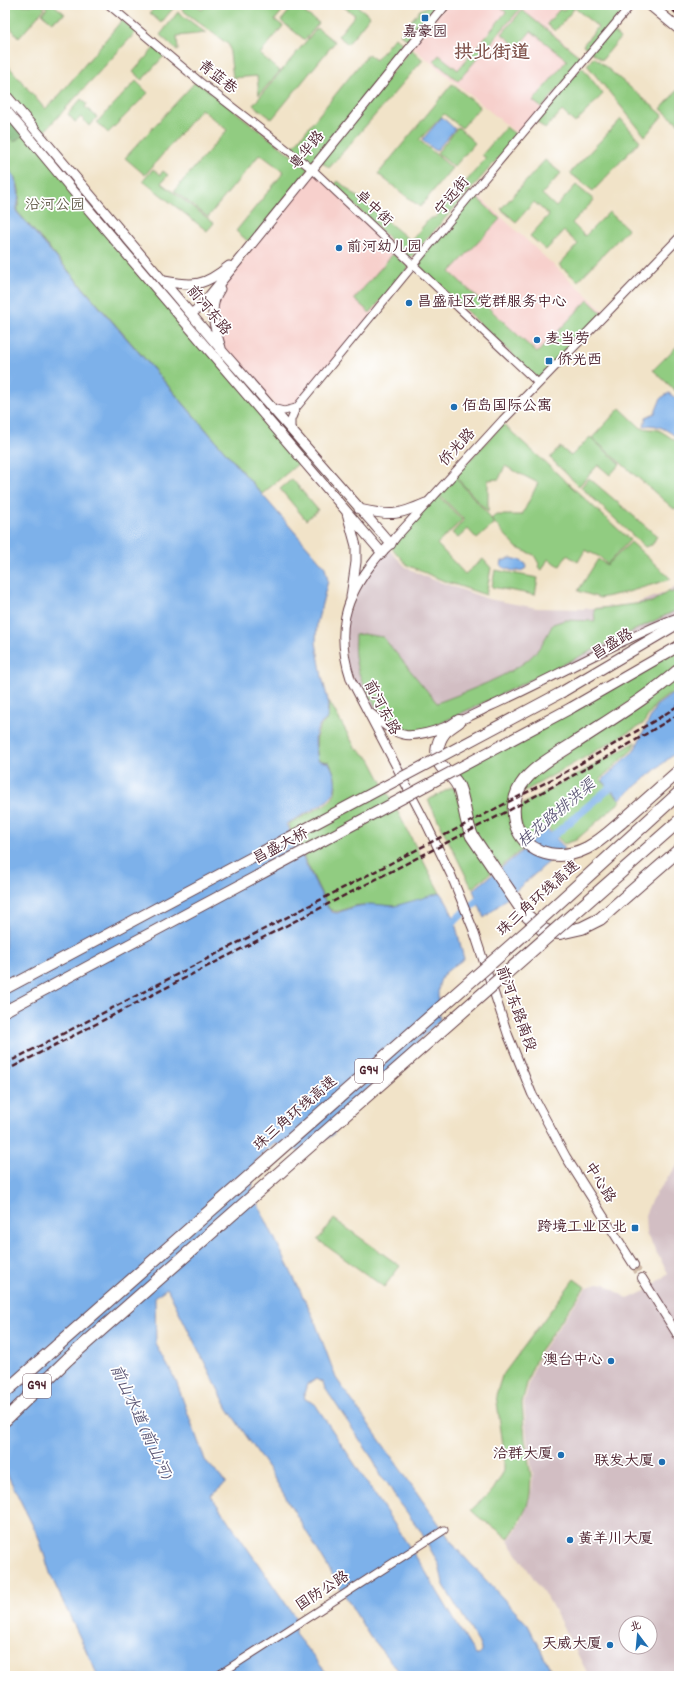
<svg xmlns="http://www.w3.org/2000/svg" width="684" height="1681" font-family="Dekko,'LXGW WenKai TC',sans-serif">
  <rect width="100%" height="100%" fill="#fff"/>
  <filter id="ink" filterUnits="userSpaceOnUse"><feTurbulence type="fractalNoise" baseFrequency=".025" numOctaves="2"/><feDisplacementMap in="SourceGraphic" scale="8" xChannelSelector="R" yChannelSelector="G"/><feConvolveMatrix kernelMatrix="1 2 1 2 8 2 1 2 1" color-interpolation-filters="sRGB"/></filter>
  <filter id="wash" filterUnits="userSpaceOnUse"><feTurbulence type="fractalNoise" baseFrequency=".012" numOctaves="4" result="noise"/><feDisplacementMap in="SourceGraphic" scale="16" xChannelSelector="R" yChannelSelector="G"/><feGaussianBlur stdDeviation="0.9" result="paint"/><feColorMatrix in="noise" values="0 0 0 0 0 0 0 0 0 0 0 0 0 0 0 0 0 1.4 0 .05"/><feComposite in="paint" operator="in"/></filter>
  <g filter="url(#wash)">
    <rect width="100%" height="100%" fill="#f1e3c8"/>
    <path fill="#f7d0cc" d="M446,5H566L547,28L585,60L520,136L412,47Z
      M312,169L414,265L296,408L280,410L223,352L213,308L218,293Z
      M474,192L606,313L538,383L414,265Z"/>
    <path fill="#d2bec3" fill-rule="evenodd" d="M386,547L406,567L426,577L488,599L537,608L583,609L634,604L662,594L679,584V617L459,721L406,734L366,709L345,662L346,615L376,559Z
      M679,1163V1676H589L550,1602L508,1541L522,1521L531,1494L533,1476L527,1439L524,1403L531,1376L541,1352L586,1288L598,1283L605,1284L628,1299L649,1289L668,1273L646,1234L645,1215L652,1199ZM626,1623H650V1647H626Z"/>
    <path fill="#91cc81" stroke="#6e7656" d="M5,5H41L45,8L19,38L5,21Z
      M44,5H54L65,14L52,22L42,14L47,8Z
      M157,5H176L161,23L150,13Z
      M185,5H196L202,10L206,5H287L275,20L283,26L260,54L280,71L259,95L257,76L233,78L229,45L182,10Z
      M294,5H311L305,13L319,23L305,40L281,21Z
      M341,5H356L370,16L348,44L338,36L355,15Z
      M430,5H439L442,7L411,43L400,34L420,10Z
      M498,5H515L520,9L458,81L434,61L439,55L458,70L506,12Z
      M569,5L574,9L555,31L547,24L560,9L563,11Z
      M571,5H629L609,28L620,38L602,60L583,45L598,27Z
      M522,10L583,59L542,108L533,101L567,60L531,31L518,47L502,34Z
      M178,12L206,33L177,36L178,51L160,35Z
      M122,20L136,32L42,134L5,91V62L45,109L57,98Z
      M317,28L335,42L272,119L253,105Z
      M395,37L407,47L313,163L293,147L368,54L376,60Z
      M155,47L164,56L142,80L133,72Z
      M411,49L423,60L329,168L321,161Z
      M594,57L663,115L645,136L587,65Z
      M582,67L603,94L575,123L562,111L545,129L536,121Z
      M136,81L148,93L108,133L97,122Z
      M196,81L309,169L250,243L236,231L284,172L260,154L208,217L174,191L227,130L201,109L145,175L125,158Z
      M452,84L480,107L462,128L444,114L419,140L452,168L420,207L378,174Z
      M679,88V124L661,109Z
      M5,96L305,458L262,494L17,211C22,192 20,180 5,165Z
      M81,99L87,104L85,107L97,117L89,126L81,117L75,122L68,114Z
      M621,119L640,141L593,191L570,173Z
      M458,127L475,143L454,167L437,153Z
      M506,127L518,136L410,258L334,186L338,181L411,241L429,219L436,217L486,158L482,155Z
      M545,160L561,173L542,194L556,207L576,185L594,200L572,223L585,236L609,212L628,229L578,281L559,265L578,244L564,231L546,250L530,236L549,215L534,202L516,222L501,209Z
      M153,169L160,175L163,171L168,175L161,183L214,223L207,231L143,181Z
      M474,195L500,219L450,272L537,353L588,300L603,314L539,380L416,263Z
      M393,254L409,267L370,313L354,299Z
      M679,344V375L677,384L679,394L653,370Z
      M620,408L641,428L659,430L679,443V507L674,509L592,438Z
      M503,424L630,540L607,564L600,557L585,550L578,562L567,555L560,566L548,559L542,570L538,567L539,564L534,555L517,548L491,519L496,515H522L538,483L505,466L499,479L488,480V512L455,476Z
      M590,437L620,464L610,475L598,465L579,486L550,458L560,447L571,456Z
      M455,477L487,513L494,524L477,539L468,529L458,538L452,533L464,520L439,494Z
      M589,478L657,536L652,545L645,547L581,487Z
      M292,479L318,510L306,520L280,489Z
      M438,495L462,520L437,544L465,574L483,559L491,568L486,595L444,581L407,565L391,547Z
      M631,542L671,579L628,592L600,598L578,591L598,559L607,565Z
      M495,570L538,578L535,595L492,587Z
      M678,588L679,609L432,727C424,730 417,732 408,731C382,727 357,680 355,656C354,649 355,642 355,635L363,634L383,637L437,703C463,693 515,674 533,655C542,646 547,635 553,624L565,620L595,621L594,609L652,602L669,591L671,593Z
      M679,648V665L658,683L549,756L513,795L525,847L500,867L474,833L456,773Z
      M679,675V687L655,705L643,724L520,794L529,778Z
      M329,701L355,747L370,759L440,893C425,897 409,904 394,906C380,907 369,903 354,906C344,908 336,916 328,907L288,824C298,819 323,807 331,800C340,790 335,772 329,762L318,760C316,744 313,730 328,719Z
      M636,742L632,750L600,779L621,801L576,840L564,844L546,826L533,838L523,830L516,808Z
      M453,787L491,873L472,888L428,800Z
      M334,1219L400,1266L384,1287L318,1240Z
      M574,1279L585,1287L539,1352L529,1376L522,1403L525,1439L531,1476L530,1494L527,1506L520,1521L508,1539C497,1527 482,1522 471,1510L493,1490L504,1471V1452L496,1395L502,1376Z"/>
    <path fill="#74b06f" stroke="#5f684d" d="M5,102L29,130L14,142L5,131Z"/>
    <path fill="#7db1ea" stroke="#64688a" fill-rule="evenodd" d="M442,117L455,129L436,151L422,140Z
      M5,166C19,178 21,195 16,211L325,567L328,581L317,623L316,642L322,677L328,700L327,719C311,729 315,745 318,760L329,763C335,773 339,788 330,798C325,804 295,819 286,824L328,908L332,912L337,913L353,907L370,904L395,906L440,893C455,910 458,937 464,959C458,963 452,967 446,972C434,983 439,1005 440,1020L388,1071L346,1108L333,1135L304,1153L274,1143L255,1162L252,1192L314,1319L336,1378L456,1548L528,1625L554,1676H403L370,1637L268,1468L228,1409L167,1288L155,1297L156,1344L176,1381L205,1460L226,1483L211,1496L295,1617V1634L329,1676H98L51,1576L38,1536L5,1470ZM316,1379L323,1383L325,1388L374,1461L380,1476L388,1484L399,1503L420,1530L439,1565L443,1583L447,1591L480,1645L482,1652L479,1655H476L470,1646L424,1569L315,1404L305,1399L304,1394L307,1384Z
      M669,393L679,401V438C667,431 659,423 644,426L646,417L655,413L661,398Z
      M511,558L519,560L526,564V568C519,574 508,570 501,566L502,561Z
      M679,689V750L620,799L602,780L634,751L656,706Z
      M546,828L565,848L484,918L473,890L520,853Z"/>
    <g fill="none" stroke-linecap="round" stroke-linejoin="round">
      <path stroke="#7db1ea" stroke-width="8" d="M546,842L618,781
        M454,921L485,894"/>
    </g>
  </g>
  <g filter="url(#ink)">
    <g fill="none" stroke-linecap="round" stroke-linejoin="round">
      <path stroke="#d0bca9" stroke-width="8" stroke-dasharray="8 4" stroke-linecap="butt" d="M634,1265L642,1278"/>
      <defs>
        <path id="minor" d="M109,5L199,81L312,169L538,383
          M272,408L284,411L296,408L291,420V429
          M296,408L474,191L631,5
          M217,1676L444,1530"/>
        <path id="tertiary" d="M368,711C379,720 391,733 406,735C430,737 468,717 489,707C535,686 580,662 626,640C644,632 661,623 679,617
          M634,1265L566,1157L532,1094L508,1035L473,929L451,875L426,823L351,680C335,632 344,598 375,560C382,551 390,546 396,537L503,420L679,238
          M642,1278L679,1337"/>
        <path id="secondary" d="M5,94L223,352L391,544
          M5,109L89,210L382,553
          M164,281C195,287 204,286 229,266
          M220,289C207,308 215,328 221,348
          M191,314L201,306L242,256L445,5
          M359,509C391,516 396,516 426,503
          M347,513L356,546V562L351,597"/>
        <path id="primary" d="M650,5L679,29
          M562,692L679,623
          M571,708L679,646"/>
        <path id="motorway" d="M679,670C647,698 609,720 573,744C556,755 532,768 521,785C512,800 511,819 520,834C534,857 563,860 587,848C601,841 613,829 625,819C643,803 661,787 679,771
          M459,721C454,725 448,728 444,733C437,742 434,757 442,767C448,774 456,779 459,788C465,804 465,821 472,836L525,914L542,929L549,932L560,933L582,928L600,919L679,850
          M5,1392L58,1345
          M5,1420L69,1358"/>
      </defs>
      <use href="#minor" stroke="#633c43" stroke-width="9"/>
      <use href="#tertiary" stroke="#633c43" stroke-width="10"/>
      <use href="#secondary" stroke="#633c43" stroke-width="11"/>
      <use href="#primary" stroke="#633c43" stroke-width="12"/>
      <use href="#motorway" stroke="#633c43" stroke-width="14"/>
      <use href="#minor" stroke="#fff" stroke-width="7"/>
      <use href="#tertiary" stroke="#fff" stroke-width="8"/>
      <use href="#secondary" stroke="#fff" stroke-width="9"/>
      <use href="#primary" stroke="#fff" stroke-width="10"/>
      <use href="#motorway" stroke="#fff" stroke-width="12"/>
      <path stroke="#4a1f2b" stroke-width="2.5" stroke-dasharray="6 3" stroke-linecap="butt" d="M666,5L679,15
        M5,1064L564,773L656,720L679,705
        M5,1071L506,812L616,752L679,714"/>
      <defs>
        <path id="primary-bridge" d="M5,989L562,692
          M5,1011L571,708"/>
        <path id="motorway-bridge" d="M58,1345L532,927L679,793
          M69,1358L679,821"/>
      </defs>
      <use href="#primary-bridge" stroke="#633c43" stroke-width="12" stroke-linecap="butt"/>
      <use href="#motorway-bridge" stroke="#633c43" stroke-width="14" stroke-linecap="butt"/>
      <use href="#primary-bridge" stroke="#fff" stroke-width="10"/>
      <use href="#motorway-bridge" stroke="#fff" stroke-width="12"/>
    </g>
  </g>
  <g fill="#1f6fb2" stroke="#fff" stroke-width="1.5">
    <rect x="421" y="14" width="8" height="8" rx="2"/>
    <circle cx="339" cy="248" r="4"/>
    <circle cx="409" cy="303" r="4"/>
    <circle cx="537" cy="340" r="4"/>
    <rect x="545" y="357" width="8" height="8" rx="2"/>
    <circle cx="454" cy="407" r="4"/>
    <rect x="631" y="1224" width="8" height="8" rx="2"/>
    <circle cx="611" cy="1361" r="4"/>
    <circle cx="561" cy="1455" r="4"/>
    <circle cx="662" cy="1462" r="4"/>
    <circle cx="570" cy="1540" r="4"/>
    <circle cx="610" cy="1645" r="4"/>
  </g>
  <g text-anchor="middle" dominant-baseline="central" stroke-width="3.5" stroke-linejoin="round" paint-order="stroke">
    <g fill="#fff" stroke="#80626b" stroke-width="1">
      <rect x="355" y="1059" width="28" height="24" rx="3"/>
      <rect x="23" y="1374" width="28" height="24" rx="3"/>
    </g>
    <g font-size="14" font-weight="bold" fill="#4a1f2b">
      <text x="369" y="1071">G94</text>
      <text x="37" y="1386">G94</text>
    </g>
    <g font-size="15" fill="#4a1f2b" stroke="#fff" text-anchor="start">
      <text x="425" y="33" text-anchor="middle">嘉豪园</text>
      <text x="347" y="248">前河幼儿园</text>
      <text x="417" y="303">昌盛社区党群服务中心</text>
      <text x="545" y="340">麦当劳</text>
      <text x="557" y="361">侨光西</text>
      <text x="462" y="407">佰岛国际公寓</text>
      <text x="627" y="1228" text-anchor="end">跨境工业区北</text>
      <text x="603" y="1361" text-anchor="end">澳台中心</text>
      <text x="553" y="1455" text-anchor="end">洽群大厦</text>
      <text x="654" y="1462" text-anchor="end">联发大厦</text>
      <text x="578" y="1540">黄羊川大厦</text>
      <text x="602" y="1645" text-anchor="end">天威大厦</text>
    </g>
    <g font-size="15" fill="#4a1f2b" stroke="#fff">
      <text transform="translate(217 78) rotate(38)">青蓝巷</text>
      <text transform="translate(308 151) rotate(-51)">粤华路</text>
      <text transform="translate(453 197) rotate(-51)">宁远街</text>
      <text transform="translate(373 209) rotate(43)">卓中街</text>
      <text transform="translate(208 311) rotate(50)">前河东路</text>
      <text transform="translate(458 448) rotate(-47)">侨光路</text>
      <text transform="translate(613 645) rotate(-31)">昌盛路</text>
      <text transform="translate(381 708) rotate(62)">前河东路</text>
      <text transform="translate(281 847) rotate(-28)">昌盛大桥</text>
      <text transform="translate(539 899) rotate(-42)">珠三角环线高速</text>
      <text transform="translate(515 1009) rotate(70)">前河东路南段</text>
      <text transform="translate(296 1114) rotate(-41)">珠三角环线高速</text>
      <text transform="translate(599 1183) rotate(58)">中心路</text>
      <text transform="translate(323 1592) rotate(-33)">国防公路</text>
    </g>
    <g font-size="15" fill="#635c49" stroke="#fff">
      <text x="55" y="206">沿河公园</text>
    </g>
    <g font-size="16" font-style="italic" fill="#5e5977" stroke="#fff">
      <text transform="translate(557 814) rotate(-40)">桂花路排洪渠</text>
      <text transform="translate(140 1422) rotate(65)">前山水道 (前山河)</text>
    </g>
    <g font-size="19" font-weight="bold" fill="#80534c" stroke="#fff">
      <text x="492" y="54">拱北街道</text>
    </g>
  </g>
  <rect width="684" height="1681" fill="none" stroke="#fff" stroke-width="20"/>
  <g transform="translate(638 1635) rotate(344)"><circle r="19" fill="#ffffff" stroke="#b7a5aa"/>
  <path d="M0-3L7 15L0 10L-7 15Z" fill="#1f6fb2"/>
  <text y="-6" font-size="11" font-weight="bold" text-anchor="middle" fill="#4a1f2b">北</text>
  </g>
</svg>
